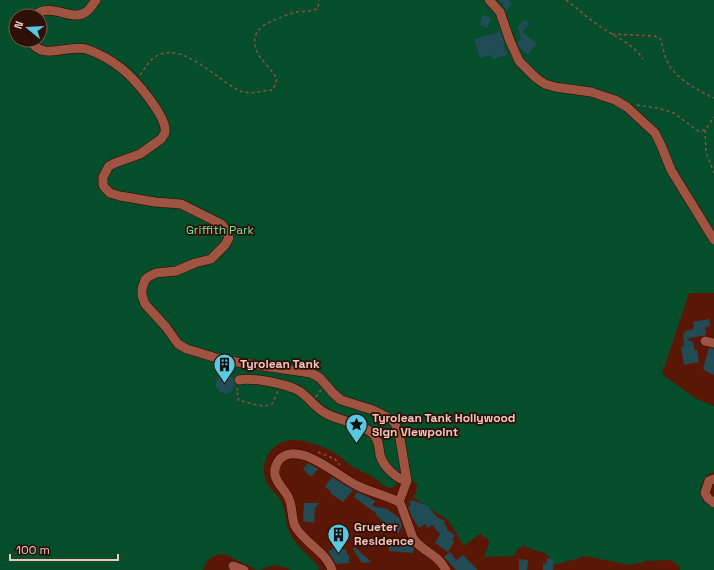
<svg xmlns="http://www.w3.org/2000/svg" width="714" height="570" font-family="'Space Grotesk',sans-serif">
  <rect width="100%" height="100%" fill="#5b1705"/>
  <path fill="#054e2b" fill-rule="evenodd" d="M0,0H714V293H689L662,374L695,398L714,406V472C696,479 697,501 714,508V570H680V566L670,560L647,561L629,565L586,556L554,565C547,547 535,554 523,545L517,550L514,556L484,557L490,541L483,536L481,533L464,546L449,521L413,497L416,493L417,483L398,477L396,485L392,488C383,488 379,480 371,476C366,473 360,471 355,468C348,465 344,459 338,455C326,447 300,437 286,441C267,446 258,468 268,485C271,491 278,495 281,501C286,510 285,521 289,531C294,544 308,555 318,566L319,570H291L287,568L274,565L260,570H257L225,554C213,554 207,559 203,570H0ZM16,16H40V40H16Z"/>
  <path fill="#214c56" d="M498,0H508L512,3L507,11L503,6L504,4Z
    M482,15L491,18L487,28L480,25Z
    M525,19L530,24L522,32L537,43L528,55L520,48L517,43L521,39L518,27Z
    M500,32L505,44H503L507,55L494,59L492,58L491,55L480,58L474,39Z
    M709,319L710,326L705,327L706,335L686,339L693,342L695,351L697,350L699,362L684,365L681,347L684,346L683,333H685V331L694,329L693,322Z
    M709,348L714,349V375L705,371V370L703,369Z
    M224,375L232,377L235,384L232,391L227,394L220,392L215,386L217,378Z
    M308,463L318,469L311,477L303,469Z
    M332,477L353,490L343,502L330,493L331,491L325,487Z
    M357,492L368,497L375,501L372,506L387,509L399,518L402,525L399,533L385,523L376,515L377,514L354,497Z
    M412,500L428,506L437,517L445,521L444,524L447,527V530L455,535L452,540L454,542L448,552L435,543L440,534L432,525L428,528L425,524L419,528L412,517L408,507L411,505L409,502Z
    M304,503H319L315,508L314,523L303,521Z
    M395,540L411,545L414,549L413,553L389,551V544Z
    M341,545L342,549H346L347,555H349V563L336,564L328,551Z
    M355,547L371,562L362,563L353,549Z
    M450,552L456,560L463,555L478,570H456L444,557Z
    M547,558L554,559L553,570H543V563L546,564Z
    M519,559L528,560L527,570H519Z"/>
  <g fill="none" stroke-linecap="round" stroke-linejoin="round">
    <defs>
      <path id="minor" d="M489,0L500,12L510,41L519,61L536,78L545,84L555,87L591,92L615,100L627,107L655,133L661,145L671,170L714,240
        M34,16C51,0 70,23 86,12C90,9 93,4 96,0
        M30,40C42,62 67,44 86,49C98,53 112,61 121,68C134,78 168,117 165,133L161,139L140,154L115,163L109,166L103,177V185L105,188L110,193L120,196L155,202L181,204L221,224L226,230L229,238L225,245L211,259L195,263L176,271L156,273L148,277L145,280L142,289V295L145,304L166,327L178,344L187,349L223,360L311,373L320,378L333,393L341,400L373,410L387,417L395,423L400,439L407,481L399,502
        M705,341L714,343
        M239,380C252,377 288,384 299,391C309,397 316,409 327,414C340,421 364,424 374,435C379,440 379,448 380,455C383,466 396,479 407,481
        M714,479L709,481L705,493L708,498L714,503
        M399,502L401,505L413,538C422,552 437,553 446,570
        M233,566L244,570
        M332,570C326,551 304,543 295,526C291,517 293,508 289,499C286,490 277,485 275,475C274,470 276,463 280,459C299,440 339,477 356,485C370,492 385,495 399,502"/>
    </defs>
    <use href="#minor" stroke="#370400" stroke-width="10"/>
    <path stroke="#8d5242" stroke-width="1.5" stroke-dasharray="3 3" stroke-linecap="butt" d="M566,0C578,9 589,19 601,27C616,37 633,44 643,59
      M612,34L654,36L660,38C663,46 664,57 669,65C677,79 700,92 714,98
      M140,75C144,70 147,64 151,60C178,35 216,80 240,91L250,93L273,90L277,79C272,69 261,61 257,52C248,30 266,23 282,17C287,15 292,13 297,12C304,11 312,12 318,8L319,0
      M637,105L657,108L674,113L698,131L705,130L714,117
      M705,130L706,152L714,173
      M238,388L236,392H237L239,398L238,400L257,405L265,406L272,404L278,391
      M316,397L321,390
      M318,452L335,459L340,465"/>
    <use href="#minor" stroke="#9e5441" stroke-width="9"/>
  </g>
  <defs>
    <symbol id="building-pin" viewBox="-11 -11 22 30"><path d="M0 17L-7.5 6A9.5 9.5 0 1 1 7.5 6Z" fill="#58c9e3" stroke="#2d1008"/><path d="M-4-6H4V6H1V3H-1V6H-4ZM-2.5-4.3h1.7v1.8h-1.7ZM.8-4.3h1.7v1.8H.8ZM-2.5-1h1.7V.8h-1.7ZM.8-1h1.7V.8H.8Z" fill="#111"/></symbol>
    <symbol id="sight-pin" viewBox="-11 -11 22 30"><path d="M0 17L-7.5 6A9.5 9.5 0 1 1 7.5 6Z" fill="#58c9e3" stroke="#2d1008"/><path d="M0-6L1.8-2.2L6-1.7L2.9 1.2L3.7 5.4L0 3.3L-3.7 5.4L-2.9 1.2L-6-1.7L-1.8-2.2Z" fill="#111"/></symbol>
  </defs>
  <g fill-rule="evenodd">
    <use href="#building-pin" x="212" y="352" width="25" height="34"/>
    <use href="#sight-pin" x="344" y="412" width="25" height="34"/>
    <use href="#building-pin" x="326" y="522" width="25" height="34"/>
  </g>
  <g text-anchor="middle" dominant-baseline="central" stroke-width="3.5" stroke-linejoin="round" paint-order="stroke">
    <g font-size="12" fill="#6ae99f" stroke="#2d1008">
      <text x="220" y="230">Griffith Park</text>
    </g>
    <g font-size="12" font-weight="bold" fill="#f1c6bb" stroke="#2d1008" text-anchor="start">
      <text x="240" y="364">Tyrolean Tank</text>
      <text x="372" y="418">Tyrolean Tank Hollywood<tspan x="372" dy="14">Sign Viewpoint</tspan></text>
      <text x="354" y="527">Grueter<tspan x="354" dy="14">Residence</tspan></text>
    </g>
  </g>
  <g transform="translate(28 28) rotate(288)"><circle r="19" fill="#2d1008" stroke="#7b5950"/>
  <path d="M0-3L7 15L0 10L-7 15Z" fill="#58c9e3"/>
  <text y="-6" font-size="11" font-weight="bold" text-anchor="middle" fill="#f1c6bb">N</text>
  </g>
  <path d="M10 554v6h108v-6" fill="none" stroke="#f1c6bb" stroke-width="2"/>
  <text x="16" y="554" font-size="12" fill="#f1c6bb" stroke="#2d1008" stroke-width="3" paint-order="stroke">100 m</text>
</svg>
